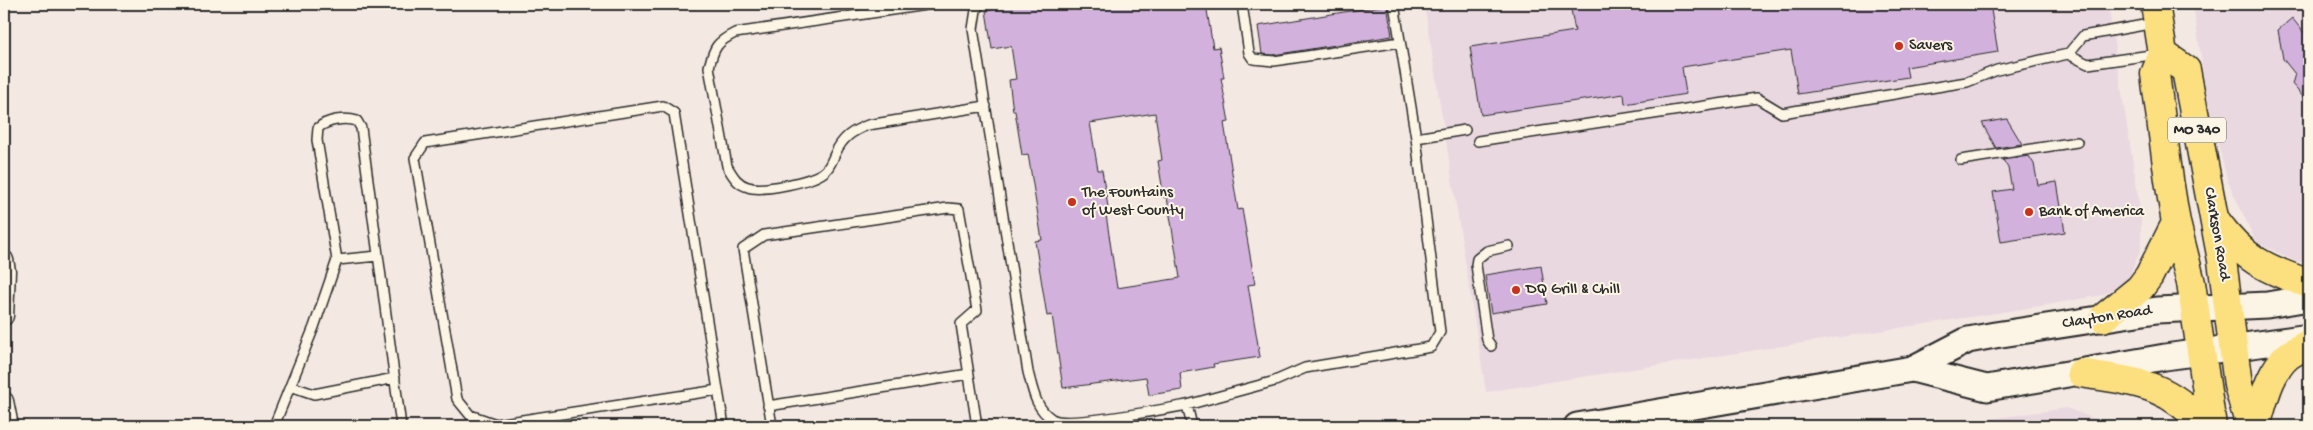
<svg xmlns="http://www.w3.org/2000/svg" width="2313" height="430" font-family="'Gochi Hand',sans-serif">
  <rect width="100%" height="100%" fill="#f4e8e3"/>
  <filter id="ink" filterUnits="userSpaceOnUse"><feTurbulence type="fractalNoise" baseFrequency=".02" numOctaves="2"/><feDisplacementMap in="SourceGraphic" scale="10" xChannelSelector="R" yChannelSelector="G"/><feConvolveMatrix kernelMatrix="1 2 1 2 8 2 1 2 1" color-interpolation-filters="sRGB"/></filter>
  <g filter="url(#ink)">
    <path fill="#ead8e1" d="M1424,4H2108L2141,215V250L2128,279L2103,295L2041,306L1486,392Z
      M2193,4H2309V261L2297,262L2256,242L2228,182L2209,111Z
      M2067,408L2112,426H1941Z"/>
    <path fill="#d2b2dd" stroke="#2b2b2b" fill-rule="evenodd" d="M994,4H1206L1213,48L1219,47L1224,78H1221L1229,122L1224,123L1238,210L1242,209L1255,284L1248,285L1260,357L1213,364L1214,367L1180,373L1182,390L1149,395L1146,377L1063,388L1052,315L1047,316L1035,241L1042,240L1028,154L1022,155L1015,111H1013L1009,80L1016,79L1011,46L992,49L986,11L994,9ZM1155,113L1162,160L1158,161L1164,198L1167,197L1180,278L1117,288L1105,208L1108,207L1102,170H1098L1090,123Z
      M1570,4H1990L1998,52L1906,67L1908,77L1798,94L1791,50L1682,67L1686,94L1625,104L1624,94L1481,115L1470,47L1575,31Z
      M1387,5L1392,36L1273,55L1262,54L1258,26Z
      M2292,18L2309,39V104L2292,84L2295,74L2283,59L2278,30Z
      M2007,119L2022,144L1996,148L1982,123Z
      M2029,156L2034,164L2038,185L2057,182L2065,232L2001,242L1993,192L2012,189L2008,168L2003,160Z
      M1541,266L1547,304L1491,313L1485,275Z"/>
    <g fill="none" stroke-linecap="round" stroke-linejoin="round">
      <defs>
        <path id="lane" d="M933,4L735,33C717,42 714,47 709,67L727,166C733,176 737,184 748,187C762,192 815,181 825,171C830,167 832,160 835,154C842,138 852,131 868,125L986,106
          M980,4L976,10L973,29L1028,372C1033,390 1035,408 1052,419C1067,428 1165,409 1187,405L1192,426
          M1242,4L1249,53L1253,59L1274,61L1400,42
          M1394,4L1416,138L1465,130
          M2068,54L2088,64L2158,54
          M1478,141L1757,98L1782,113L1948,85L1967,82L1997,70L2068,54L2083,36L2155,23
          M1961,160L2077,142
          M337,260L378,256
          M1491,346L1487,340L1476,265L1477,259L1487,251L1509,246
          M290,386L314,394L395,378
          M718,390L496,424L470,415L457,399L415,158L425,143L663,106L674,113L718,390L724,426
          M1187,405L1275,381L1305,368L1431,347L1440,332L1416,138
          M768,406L969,374
          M274,426L314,327L337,260L317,140L318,128C327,120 345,117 357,121L361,128L401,426
          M772,426L743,249L764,235L948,208L959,209L977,310L961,324L977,426"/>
        <path id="street" d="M4,260L6,271L4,316
          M4,401L9,426"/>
        <path id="secondary" d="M1912,369L1987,388L2165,357L2309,337
          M1577,426L1912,369L1968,340L1995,335L2157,310L2267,305L2309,298"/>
        <path id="primary" d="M2155,4L2163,54L2155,74L2169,180L2176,223L2191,283L2212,426
          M2163,54L2186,70L2222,260L2238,385L2250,426
          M2216,221C2245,260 2264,268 2309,284
          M2103,318L2140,288L2149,276L2176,223
          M2081,373C2135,382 2166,382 2205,426
          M2256,426C2263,403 2269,371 2289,355C2295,351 2303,347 2309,343"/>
      </defs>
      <use href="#lane" stroke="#2b2b2b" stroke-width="12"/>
      <use href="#street" stroke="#2b2b2b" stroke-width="21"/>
      <use href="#secondary" stroke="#2b2b2b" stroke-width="29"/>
      <use href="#primary" stroke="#2b2b2b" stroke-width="31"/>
      <use href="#lane" stroke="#fcf5e5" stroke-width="9"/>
      <use href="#street" stroke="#fcf5e5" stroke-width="18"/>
      <use href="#secondary" stroke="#fcf5e5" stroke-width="25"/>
      <use href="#primary" stroke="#fce080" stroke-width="28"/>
    </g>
  </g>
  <g fill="#c8321e" stroke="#fcf5e5" stroke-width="2">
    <circle cx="1899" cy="46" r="5"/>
    <circle cx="1072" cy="202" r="5"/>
    <circle cx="2029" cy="212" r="5"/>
    <circle cx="1516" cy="290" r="5"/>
  </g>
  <g text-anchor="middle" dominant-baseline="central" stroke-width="4" stroke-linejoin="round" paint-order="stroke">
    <rect fill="#fcf5e5" stroke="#6a6863" stroke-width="1" x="2168" y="117.5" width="58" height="25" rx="4"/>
    <g font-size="15" font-weight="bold" fill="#2b2b2b">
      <text x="2197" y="130">MO 340</text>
    </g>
    <g font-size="16" fill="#2b2b2b" stroke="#fcf5e5" text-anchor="start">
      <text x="1909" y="46">Savers</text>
      <text x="1082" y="193">The Fountains<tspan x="1082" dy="18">of West County</tspan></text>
      <text x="2039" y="212">Bank of America</text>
      <text x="1526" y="290">DQ Grill &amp; Chill</text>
    </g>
    <g font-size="16" fill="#2b2b2b" stroke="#fcf5e5">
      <text transform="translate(2216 234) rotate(80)">Clarkson Road</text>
      <text transform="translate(2107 318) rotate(-9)">Clayton Road</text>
    </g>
  </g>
  <rect width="2313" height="430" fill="none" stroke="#fcf5e5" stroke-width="20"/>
  <rect x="10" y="10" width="2293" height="410" fill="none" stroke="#2b2b2b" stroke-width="2" filter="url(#ink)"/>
</svg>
